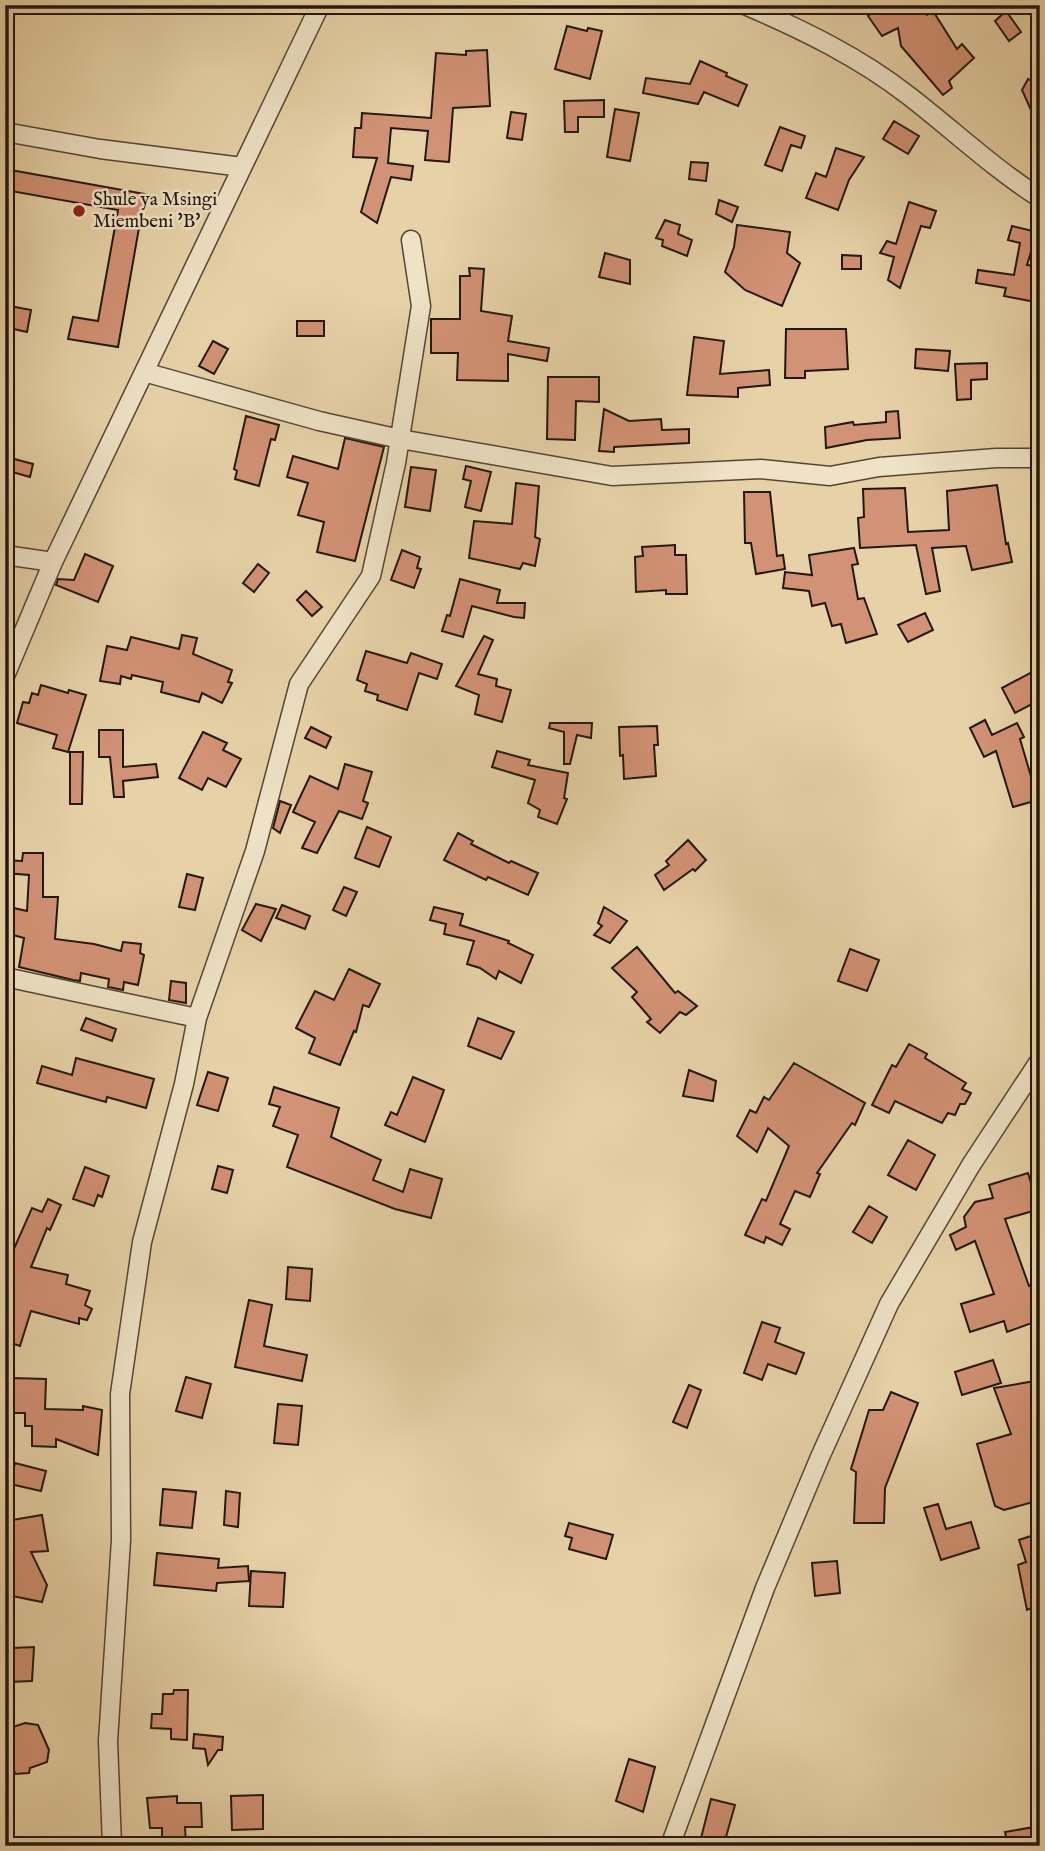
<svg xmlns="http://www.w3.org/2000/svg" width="1045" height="1851" font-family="'IM FELL English',serif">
  <rect width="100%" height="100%" fill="#e7d2a8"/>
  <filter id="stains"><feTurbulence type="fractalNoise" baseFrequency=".00286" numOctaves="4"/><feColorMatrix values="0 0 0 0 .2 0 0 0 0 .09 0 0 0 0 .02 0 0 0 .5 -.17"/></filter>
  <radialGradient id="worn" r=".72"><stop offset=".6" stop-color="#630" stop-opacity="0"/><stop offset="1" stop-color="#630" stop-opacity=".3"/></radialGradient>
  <path fill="#d29275" stroke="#24170c" stroke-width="2" d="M880,5H920L927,15L933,11L957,49L962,44L974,58L949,81L952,88L943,95L901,46L898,28L882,36L868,16Z
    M1006,11L1021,32L1009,41L995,21Z
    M567,26L587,31L588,28L602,31L590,79L555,69Z
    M487,50L490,106L453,108L449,162L425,160L428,131L391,128L388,163L413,166L411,180L391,177L377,223L361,212L377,158L353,157L355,128H361L362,113L431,118L436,53L466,55V51Z
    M700,61L727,73L726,76L747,85L738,106L704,92L698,104L643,93L646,78L690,84Z
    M1028,79L1040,85V130L1022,90Z
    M604,100V117H578V132H565L564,101Z
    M615,109L639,113L630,161L607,157Z
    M511,112L526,114L522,140L507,138Z
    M894,121L919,136L908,154L883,139Z
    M780,127L805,136L801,148L791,145L782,171L765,165Z
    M836,148L864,157L849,180L838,210L806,198L816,173L826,177Z
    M691,162L708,163L706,181L689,179Z
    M5,169L145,194L118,347L68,339L73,317L98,321L118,210L5,190Z
    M719,200L738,207L732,222L716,214Z
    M909,202L936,211L930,228L921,226L900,288L888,280L894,257L880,253L887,241L896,244Z
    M665,220L680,225L678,234L692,240L687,256L662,246L663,240L656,238Z
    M737,225L790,232L787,253L800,263L782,306L745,290L725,272L734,247Z
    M1012,226L1037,232L1027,265L1040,267V303L1004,296L1006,288L976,283L978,270L1014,275L1020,243L1008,240Z
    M605,253L630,260V284L599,277Z
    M842,255L861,256V269H842Z
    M469,268L484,269L481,311L512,316L508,341L549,348L547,361L508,354V381L457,380L458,353H431V319H460V276H470Z
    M5,305L31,310L27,332L5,327Z
    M297,321H324V336H297Z
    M786,329H846L848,369L805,371V378H785Z
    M694,337L724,341L720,374L769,370L770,385L738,388V397L687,395Z
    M213,341L228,349L214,374L199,366Z
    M916,349L950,351L948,371L915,368Z
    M987,363V379L971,380V399L957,400L955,364Z
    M548,377H599V402L576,401L575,440L547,439Z
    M604,409L629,421L661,419L662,430L689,429V443L614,447V452L599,451Z
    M898,411L900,438L867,440L826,448L825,427L853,422L854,425L886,422V412Z
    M246,416L279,425L275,440L271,439L259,486L235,479L237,471L234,469Z
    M345,438L384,447L355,561L317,552L324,522L298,515L308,483L287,477L293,456L338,469Z
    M7,457L33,464L30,477L5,470Z
    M466,466L491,472L481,511L465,507L471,481L463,479Z
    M411,467L436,470L430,511L405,507Z
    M516,483L539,486L535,537L540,539L535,566L523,563L520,569L469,558L474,521L512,524Z
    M997,485L1006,544L1008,543L1012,562L972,570L966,546L932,548L940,591L926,594L916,545L860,548L858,518L864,517L863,489L905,488L908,532L949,530L947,491Z
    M744,492H770L777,556L783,555L785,569L756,574L751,543H745Z
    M675,545V555H686L687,594H666V590L636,592L635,557L643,556L642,547Z
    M854,548L858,564L852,565L858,599L864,598L877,634L846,643L841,624L832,626L825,603L812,606L809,591L783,588L785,572L812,575L809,555Z
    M402,550L420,557L417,568L421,569L414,588L391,580Z
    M85,554L113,566L98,602L56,585L58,579L74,580Z
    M258,564L269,573L254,592L243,583Z
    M460,579L500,590L497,603H525L524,618L514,617L472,606L463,637L442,631L447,615L450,616Z
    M306,591L322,607L312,616L297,600Z
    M925,613L933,630L908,642L898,625Z
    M182,635L197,638L193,654L232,670L228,682L232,683L222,703L202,693L199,702L161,692L163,682L132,675L131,679L121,676L120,684L100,681L107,646L127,650L131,637L179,649Z
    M484,636L493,640L478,674L497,679L496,686L511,690L502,722L475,714L479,695L456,686Z
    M366,651L407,663L411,653L442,664L437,679L419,673L407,710L377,700L378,695L365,691L367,684L357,680Z
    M1032,672L1040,686V700L1015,713L1002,688Z
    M41,685L68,693L69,690L86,695L68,752L53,748L57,735L17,723L23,702L29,703L32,693L38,695Z
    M985,720L992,735L1017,723L1024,737L1020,739L1038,800L1013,807L996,751L984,757L970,728Z
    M550,723H592L591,738L577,735L570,764H564V732L549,728Z
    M657,726L658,745H654L656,776L624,779L623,755L620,756L619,727Z
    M311,727L331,737L326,748L305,738Z
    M99,730H123V767L156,764L158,777L123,781L124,797H114L110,757H99Z
    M203,732L227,743L223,750L241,759L226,787L208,778L202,790L179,778Z
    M497,751L530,760L528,765L568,773L564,798L567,799L557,824L538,817L540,810L528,803L535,780L492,767Z
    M70,752H83L82,804H70Z
    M345,764L372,772L363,801L368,803L362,819L339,811L317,853L302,848L315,822L293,812L310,776L338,789Z
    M280,801L291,805L280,833L273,828Z
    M367,827L391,837L379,867L355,858Z
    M458,833L473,841L471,844L509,863L511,861L538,873L528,895L488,877L486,880L444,860Z
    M688,840L706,860L695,871L693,869L664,890L655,875L669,865L666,861Z
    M23,853H43V897H58L55,939L94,944L121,951L123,942L141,944L140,953L144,955L138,985L124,982L123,990L108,987L109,979L81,973L80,981L73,980L19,967L24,938L5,933V906L27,911L29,875L5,873V860L22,861Z
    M187,874L203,878L195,910L179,907Z
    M344,887L357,892L346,916L333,910Z
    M256,904L276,909L261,941L242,930Z
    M282,905L310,916L305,929L276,918Z
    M434,907L463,914L460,925L509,941L508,943L533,955L521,983L499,971L496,979L480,968L467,964L474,941L444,934L446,924L430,920Z
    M604,907L627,921L610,943L594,935L602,926L598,923Z
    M637,947L675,993L678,991L697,1006L686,1015L680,1012L660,1033L647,1022L651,1019L632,997L637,992L612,968Z
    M850,949L879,960L867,991L838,981Z
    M349,969L380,984L369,1007L363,1005L356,1032L354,1031L340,1065L309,1053L315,1038L296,1028L315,991L334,1000Z
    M171,981L186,983V1003L169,1000Z
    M86,1018L116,1029L112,1041L81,1030Z
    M478,1018L514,1032L501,1059L468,1046Z
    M909,1044L927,1054L925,1058L966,1083L962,1089L971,1093L965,1104H960L955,1115L948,1113L942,1123L895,1101L889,1113L872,1105L892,1065L896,1067Z
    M76,1058L154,1079L146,1108L107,1097L106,1102L37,1083L42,1066L72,1075Z
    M794,1063L865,1103L855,1125L852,1123L817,1173L820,1174L810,1197L795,1191L780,1224L790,1229L782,1245L766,1237L764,1243L745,1235L762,1199L766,1201L789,1146L768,1128L757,1152L737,1136L750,1110L756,1113L764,1097L769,1100Z
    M689,1070L716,1081L713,1101L683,1096Z
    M208,1072L228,1078L218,1111L197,1105Z
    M413,1077L444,1090L425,1142L385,1125L391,1112L397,1115Z
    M274,1087L339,1108L331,1137L381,1160L373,1180L403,1192L410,1169L442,1179L431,1218L395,1209L287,1167L298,1135L273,1126L280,1107L269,1104Z
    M908,1140L935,1155L916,1190L888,1175Z
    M218,1166L233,1170L227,1193L212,1189Z
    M85,1167L109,1176L102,1197L98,1195L94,1206L73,1199Z
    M1028,1173L1032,1186L1040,1184V1209L1005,1219L1029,1286L1040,1282V1320L1007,1332L1004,1321L970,1332L961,1304L994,1294L975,1241L956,1250L950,1235L966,1227L964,1217L975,1202L993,1198L989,1185Z
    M48,1199L61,1205L50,1230L47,1228L31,1267L68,1275L66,1284L90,1291L85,1305L92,1309L87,1320L79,1318V1324L31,1311L20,1346L5,1341V1269L32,1208L42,1212Z
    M869,1206L887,1217L872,1243L853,1232Z
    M288,1267L312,1269L310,1301L286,1299Z
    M249,1300L272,1305L264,1346L307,1355L302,1381L235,1367Z
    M762,1322L780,1328L775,1342L804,1353L796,1374L768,1364L762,1380L744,1373Z
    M993,1360L1001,1383L962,1395L955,1372Z
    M186,1377L211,1384L202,1418L176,1411Z
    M11,1378L46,1379L45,1409L83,1410V1406L102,1410L98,1455L56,1439V1447L32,1446V1426H25V1413H9Z
    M1035,1381L1040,1397V1500L1004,1510L995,1506L977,1444L1011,1434L994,1388Z
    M689,1385L701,1390L687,1428L673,1422Z
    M891,1392L918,1403L885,1488L884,1523H854L856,1472L851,1469L869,1410H883Z
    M278,1404L302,1406L298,1445L274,1443Z
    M15,1463L46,1471L41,1491L10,1484Z
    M163,1489L196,1492L192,1528L160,1525Z
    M226,1491L240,1493L238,1527L224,1525Z
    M938,1504L946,1529L971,1522L979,1548L941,1560L924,1508Z
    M42,1515L48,1551L31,1552L47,1585L42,1602L7,1595L9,1568L6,1521Z
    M569,1523L613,1535L606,1559L569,1549L572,1538L565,1536Z
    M1040,1533V1605L1027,1610L1018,1565L1026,1562L1019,1540Z
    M157,1553L219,1559L218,1568L248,1566L249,1581L217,1583L216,1591L154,1585Z
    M837,1561L840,1593L815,1596L812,1563Z
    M251,1571L285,1573L283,1607L249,1606Z
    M34,1647L32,1681L9,1682L12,1648Z
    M174,1690H188L187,1740L171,1739V1729L151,1728L152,1714H162L163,1694H173Z
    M25,1723L38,1725L49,1750L47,1762L30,1768L29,1773L15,1774L10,1755L13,1727Z
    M194,1734L223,1737L222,1750H218L208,1765L205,1749L193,1748Z
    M629,1759L655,1767L643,1812L616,1801Z
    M263,1795V1829L232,1830L231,1796Z
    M177,1796V1803H201L202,1827H185L186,1846H162V1828H150L147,1798Z
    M711,1799L735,1805L724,1844L701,1838Z
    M1040,1826V1846H1008L1005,1832Z"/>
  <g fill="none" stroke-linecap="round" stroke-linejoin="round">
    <defs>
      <path id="minor" d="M745,5C803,30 859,57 909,96C953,130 993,168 1040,198
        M5,132L100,149L242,167
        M144,372L319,421L400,439L612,476L761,469L830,476L879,467L996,458H1040
        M5,555L53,562
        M5,676L53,562L320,5
        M5,977L197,1018
        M112,1846L108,1741L121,1540L120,1394L142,1242L184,1084L197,1018L255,851L299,684L371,576L396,463L421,306L411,240
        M670,1846L765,1588L820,1457L889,1304L971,1165L1040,1060"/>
    </defs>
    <use href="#minor" stroke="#554633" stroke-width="21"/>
    <use href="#minor" stroke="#efe2c6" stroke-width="18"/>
  </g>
  <circle fill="#8f2418" stroke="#efe2c6" stroke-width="2.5" cx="79" cy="211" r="7"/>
  <g text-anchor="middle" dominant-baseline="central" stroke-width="5" stroke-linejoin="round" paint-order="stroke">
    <g font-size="19" fill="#24170c" stroke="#efe2c6" text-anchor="start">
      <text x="93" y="200">Shule ya Msingi<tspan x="93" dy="22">Miembeni 'B'</tspan></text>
    </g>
  </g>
  <rect width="1045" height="1851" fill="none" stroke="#e7d2a8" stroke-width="28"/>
  <rect x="7" y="7" width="1031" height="1837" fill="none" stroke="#24170c" stroke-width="3.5"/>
  <rect x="14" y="14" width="1017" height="1823" fill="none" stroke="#24170c" stroke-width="2"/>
  <rect width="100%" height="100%" filter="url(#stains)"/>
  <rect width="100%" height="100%" fill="url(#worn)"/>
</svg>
